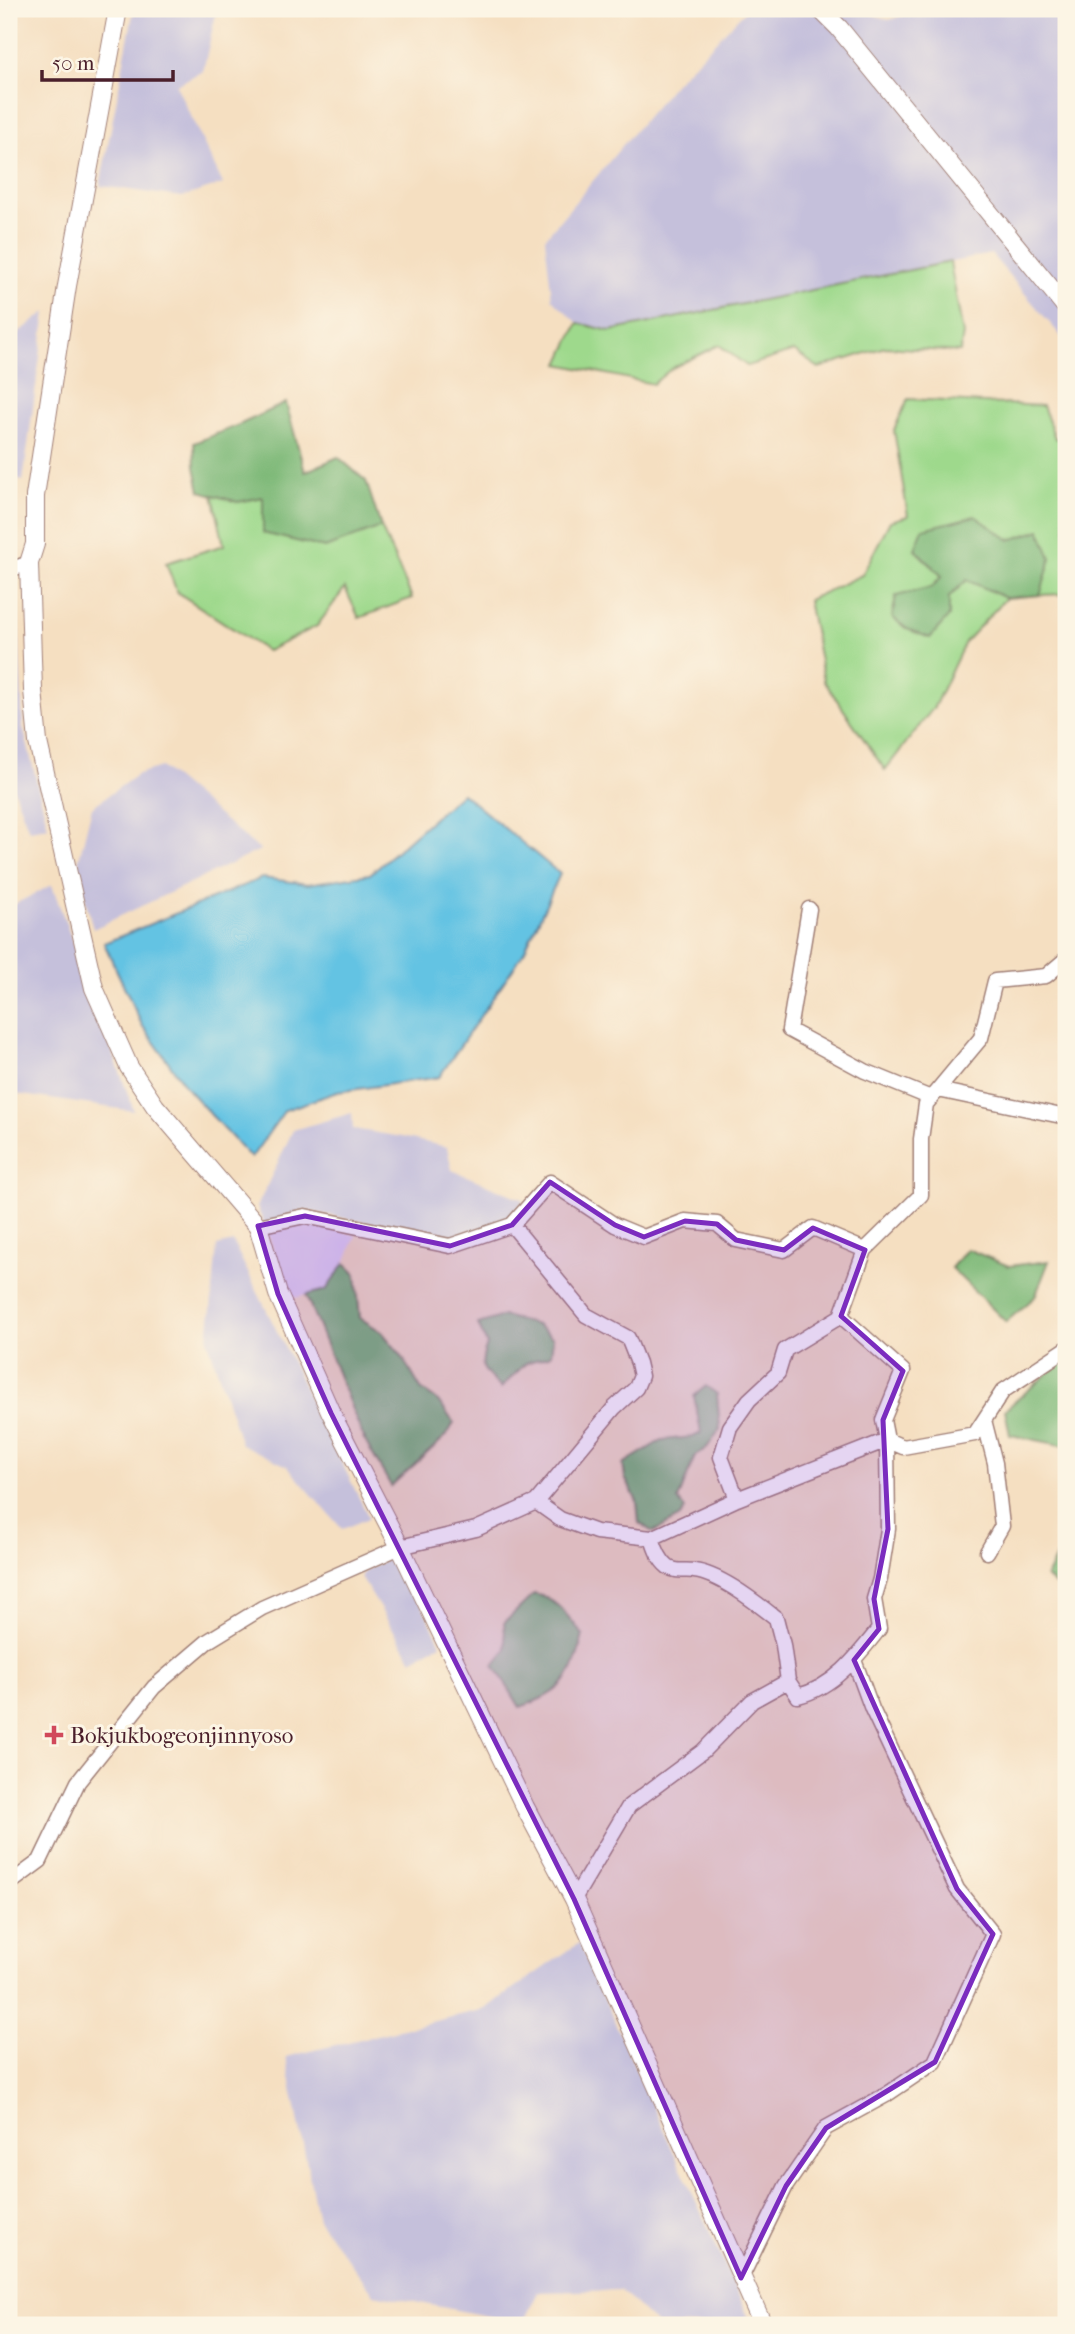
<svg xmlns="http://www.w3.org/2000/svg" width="1075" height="2334" font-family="'IM FELL French Canon',serif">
  <rect width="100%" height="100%" fill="#fcf5e5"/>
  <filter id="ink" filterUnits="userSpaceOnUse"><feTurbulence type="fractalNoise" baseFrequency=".0143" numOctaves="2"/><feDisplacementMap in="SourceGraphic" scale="14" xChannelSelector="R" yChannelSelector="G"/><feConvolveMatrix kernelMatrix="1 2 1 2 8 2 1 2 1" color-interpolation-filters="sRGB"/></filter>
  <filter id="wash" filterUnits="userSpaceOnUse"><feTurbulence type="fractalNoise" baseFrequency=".00686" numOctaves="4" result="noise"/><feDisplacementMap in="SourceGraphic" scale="28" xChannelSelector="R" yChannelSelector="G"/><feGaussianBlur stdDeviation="1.57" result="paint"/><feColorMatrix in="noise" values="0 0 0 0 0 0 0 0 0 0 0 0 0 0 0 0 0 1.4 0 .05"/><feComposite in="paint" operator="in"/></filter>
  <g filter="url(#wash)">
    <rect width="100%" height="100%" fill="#f5dfc1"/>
    <path fill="#e1d4f4" d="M306,1222L356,1235L345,1263L326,1290L290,1299L267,1231Z"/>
    <path fill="#c5c0db" d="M134,9H217L203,71L176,85L223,184L182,197L100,186Z
      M747,9H857L889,20L923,9H1066V342L991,254L610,331L578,323L552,299L545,238L674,84Z
      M46,312L23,481L9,477V340Z
      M16,578L23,727L48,827L29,830L9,777V580Z
      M161,767L260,850L93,929L77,867L92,807L138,774Z
      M52,885L134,1111L9,1093V907Z
      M352,1113L353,1129L402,1137L447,1147L452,1170L524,1200L506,1222L451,1240L303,1210L267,1231L257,1207L293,1130Z
      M233,1242L369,1518L342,1529L287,1466L241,1444L208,1341L217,1246Z
      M397,1554L441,1644L412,1660L360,1576L366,1570Z
      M579,1943L752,2325H657L620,2290L538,2292L523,2323L374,2294L318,2220L286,2057L485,2009Z"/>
    <path fill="#9ed98c" stroke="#747c5c" stroke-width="2" d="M950,262L963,334L960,352L885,347L819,368L794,351L747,366L719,345L672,368L653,384L559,364L578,323L610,331Z
      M908,399L1043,406L1055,438L1066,440V594L1040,595L1051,558L1010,540L975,517L915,550L942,576L932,587L896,596L893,617L907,629L949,616V597L967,579L1006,598L965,642L934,707L885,770L824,681L808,600L862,575L890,521L908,516L894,430Z
      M213,495L238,502L263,497L264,533L325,548L381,527L412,598L359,618L345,588L317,626L267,651L177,592L166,563L224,545Z"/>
    <path fill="#7eb978" stroke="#646c52" stroke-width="2" d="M286,403L305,472L338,457L366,481L381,527L325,548L263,533V497L238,502L200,491L195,467L194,443L241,424Z
      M975,516L1010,540L1040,530L1051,558L1040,595L1006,598L967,580L949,597V616L930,638L907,629L892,617L896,596L932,587L942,576L915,549L923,529Z
      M967,1249L1009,1266L1049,1261L1035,1297L1006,1322L951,1268Z
      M345,1263L356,1274L360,1318L382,1332L401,1355L421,1389L438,1401L454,1423L446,1436L391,1486L364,1439L306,1295L326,1290Z
      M503,1316L537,1325L553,1338L551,1355L526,1363L501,1388C484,1371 477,1369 487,1345L478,1324Z
      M1066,1358V1446L1010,1435L1005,1410Z
      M706,1386L717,1394L720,1429L706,1449L695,1456L678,1500L685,1509L680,1517L653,1532L639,1523L637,1501L625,1478L623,1464L662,1440L693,1437L701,1433L694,1396Z
      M1066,1547V1594L1046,1577L1061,1548Z
      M534,1594C557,1598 569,1618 583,1635C573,1679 563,1693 520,1707L494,1665L506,1650L504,1623Z"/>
    <path fill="#64c3e3" stroke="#577187" stroke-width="2" d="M462,793L560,874L524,952L439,1077L337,1092L285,1110L251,1158L189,1091L142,1025L104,943L262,878L308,884L370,874Z"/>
  </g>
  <g filter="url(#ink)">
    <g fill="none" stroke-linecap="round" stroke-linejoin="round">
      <defs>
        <path id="minor" d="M9,570L29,563
          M809,909L789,1030L865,1071L931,1098
          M938,1090L1066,1117
          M512,1225L586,1315L628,1338L638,1363L641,1376L636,1388L614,1408L536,1502
          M258,1226L305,1216L450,1246L512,1225L550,1182L615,1225L644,1237L685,1221L717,1224L736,1240L784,1250L813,1228L865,1250L921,1195V1139L926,1104L981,1038L995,981L1046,976L1066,959
          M984,1420L995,1463L1002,1526L987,1552
          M737,1499L721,1457L730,1427L749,1400L778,1373L785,1350L841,1316L865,1250
          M652,1538C655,1548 659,1560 668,1567C677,1573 685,1569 694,1571C720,1574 755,1602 776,1618L783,1645L788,1681L798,1696C834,1687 857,1657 879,1629L874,1599L880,1579L888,1529L887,1440L883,1420L903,1371L841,1316
          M9,1884L40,1861L78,1782L154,1687L208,1641L262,1608L400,1547L476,1529L536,1502L560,1519L596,1532L652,1538L737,1499L887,1440L903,1447L975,1434L1003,1391L1066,1349
          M574,1899L629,1806L703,1751L752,1701L788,1681
          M741,2278L786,2186L826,2128L886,2095L935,2062L993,1934L957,1889L872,1709L854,1660"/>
        <path id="tertiary" d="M118,9L67,286L35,496V544L29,563L33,690L38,742L94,988L129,1067L155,1106L258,1226L278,1294L331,1413L400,1547L525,1807L574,1899L763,2325
          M820,9L839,28L1066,307"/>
      </defs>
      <use href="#minor" stroke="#a07f76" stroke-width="17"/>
      <use href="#tertiary" stroke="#a07f76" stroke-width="20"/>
      <use href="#minor" stroke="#fff" stroke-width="14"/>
      <use href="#tertiary" stroke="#fff" stroke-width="18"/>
    </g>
  </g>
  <path fill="#7b2cbf" fill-opacity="0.2" stroke="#7b2cbf" stroke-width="5" stroke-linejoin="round" d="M550,1182L615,1225L644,1237L685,1221L717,1224L736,1240L784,1250L813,1228L865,1250L841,1316L903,1371L883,1420L888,1529L874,1599L879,1629L854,1660L957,1889L993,1934L935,2062L826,2128L786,2186L741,2278L574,1899L331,1413L278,1294L258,1226L305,1216L450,1246L512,1225Z"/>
  <path fill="#d1495b" stroke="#fcf5e5" stroke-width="2.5" d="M50.5 1724.5h7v7h7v7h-7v7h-7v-7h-7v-7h7z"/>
  <g text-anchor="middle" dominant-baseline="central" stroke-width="6" stroke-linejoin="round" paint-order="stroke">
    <g font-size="23" fill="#4a1f2b" stroke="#fcf5e5" text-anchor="start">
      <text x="70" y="1735">Bokjukbogeonjinnyoso</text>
    </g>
  </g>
  <rect width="1075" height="2334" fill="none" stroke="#fcf5e5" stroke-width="35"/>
  <path d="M42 70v10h131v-10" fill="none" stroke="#4a1f2b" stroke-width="3.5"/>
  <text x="52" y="70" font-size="21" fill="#4a1f2b" stroke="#fcf5e5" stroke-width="5" paint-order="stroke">50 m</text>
</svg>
